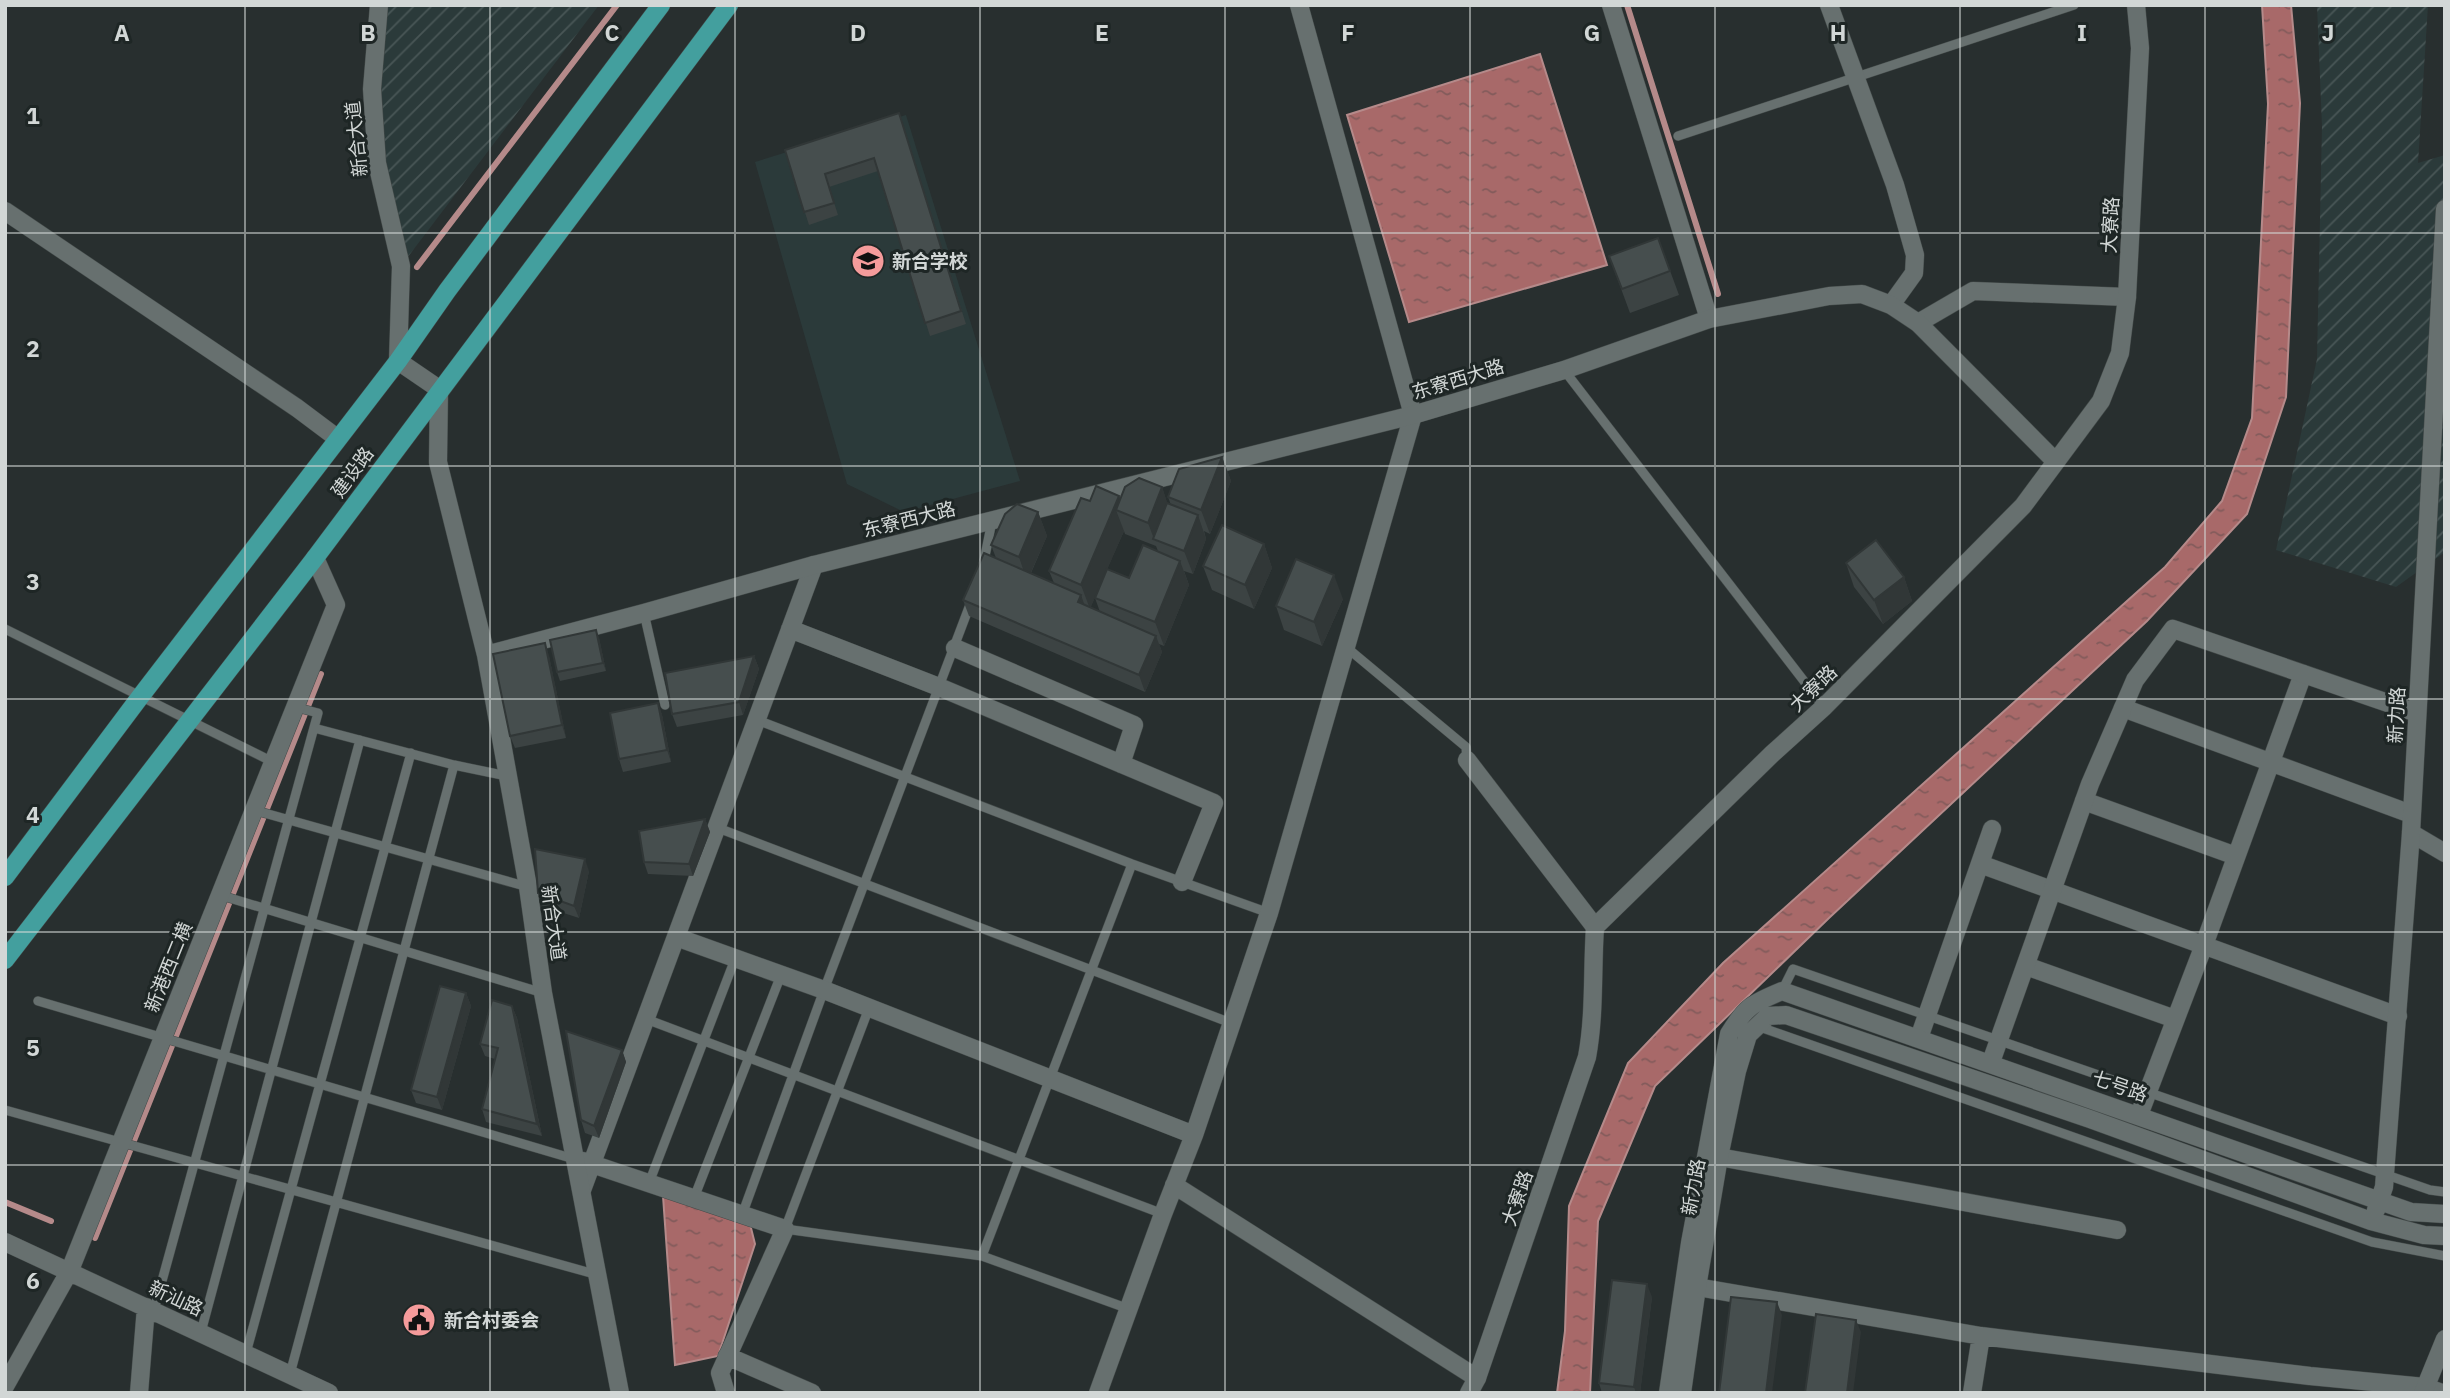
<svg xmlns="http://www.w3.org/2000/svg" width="2450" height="1398" font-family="'IBM Plex Sans','Noto Sans SC',sans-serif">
  <defs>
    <pattern id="industrial-furrows" width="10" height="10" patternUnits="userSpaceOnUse" patternTransform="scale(1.75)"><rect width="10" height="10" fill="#2b3a3a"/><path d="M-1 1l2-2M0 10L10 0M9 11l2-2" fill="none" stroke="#495656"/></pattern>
    <pattern id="water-ripples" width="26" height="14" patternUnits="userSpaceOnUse" patternTransform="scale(1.75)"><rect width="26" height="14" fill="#a86969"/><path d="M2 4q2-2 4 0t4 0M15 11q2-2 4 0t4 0" fill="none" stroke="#835b5b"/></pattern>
  </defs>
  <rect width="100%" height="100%" fill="#282f2f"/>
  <path fill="#2b3a3a" d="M906,115L1020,481L904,512L847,484L755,162Z"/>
  <path fill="url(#industrial-furrows)" d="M379,5H599L401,266L372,89Z
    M2317,5H2428L2418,163L2445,155V552L2396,587L2276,550L2317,359L2322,126Z"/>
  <path fill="url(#water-ripples)" stroke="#b58a8a" stroke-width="2" d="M2262,5H2291L2300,103L2286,397L2247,514L2147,621L1829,918L1655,1086L1598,1221L1590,1393H1557L1565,1331L1569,1206L1628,1063L1723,963L2165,567L2222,501L2252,418L2268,104Z
    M1540,54L1607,265L1409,322L1347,115Z
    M663,1196L750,1224L755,1244L718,1356L675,1365Z"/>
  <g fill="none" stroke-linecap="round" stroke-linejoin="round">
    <path stroke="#b58a8a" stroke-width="6" d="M1627,5L1718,294
      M417,267L617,5
      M5,1202L51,1221
      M95,1238L321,674"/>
    <defs>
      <path id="lane" d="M1678,136L2074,5
        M1564,370L1824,707
        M983,566L992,521
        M644,613L665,705
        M5,629L273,762
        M1346,647L1466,747L1467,760
        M757,720L1132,864L1269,913
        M314,728L454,765L507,776
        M254,810L528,887
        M718,828L1231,1023
        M220,895L543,993
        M1782,991L1793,969L2430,1190L2445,1192
        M38,1001L574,1159
        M869,1008L785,1229L982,1256L1129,1309
        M646,1019L1163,1214
        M1757,1026L2372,1242L2445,1256
        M5,1110L598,1275
        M649,1183L735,959
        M694,1198L781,975
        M742,1215L824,990L971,602
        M982,1256L1132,864
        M154,1310L318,713L295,707
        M201,1332L360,740
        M246,1353L411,753
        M290,1374L454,765"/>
      <path id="street" d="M1611,5L1709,319
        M1829,5L1895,185L1915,255L1914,273L1891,305
        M5,211L297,408L337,438
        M1918,323L1973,291L2127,297
        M790,629L939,687L1214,803L1182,882
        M955,648L1134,725L1121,764
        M2123,708L2411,814
        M1467,760L1595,927
        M2084,801L2236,856
        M2411,833L2445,853
        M1980,864L2398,1016
        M676,937L824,990L1194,1135L1269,913L1413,415L1299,5
        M2026,966L2175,1019
        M1919,1038L1992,829
        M2139,1115L2204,945L2303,674
        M1719,1157L2117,1230
        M583,1161L785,1229L720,1373L726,1393
        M1174,1185L1477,1378
        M582,1190L814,565
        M1697,1287L1981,1336L2310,1376L2425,1387L2442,1393
        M727,1356L812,1393
        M1098,1393L1163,1214L1194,1135
        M1972,1393L1981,1336"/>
      <path id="secondary" d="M379,5L372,89L377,163L401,266L398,361L439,389L438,462L486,655L528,887L543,993L620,1393
        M486,655L644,613L814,565L1413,415L1564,370L1709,319L1829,296L1862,294L1891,305L1918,323L2055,461
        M1991,1062L2090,784L2135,680L2173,629L2417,713
        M2376,1210L2384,1187L2385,1174L2411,833L2445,209
        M5,1242L329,1393
        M5,1386L70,1270L336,605L315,558
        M139,1393L146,1307
        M1469,1393L1477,1378L1587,1057C1595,1014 1592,971 1595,927L1772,754L1824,707L2023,506L2101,401L2120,353L2127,297L2140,48L2136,5
        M1668,1393L1690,1243L1729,1034C1746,1006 1753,1003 1782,991L2411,1212L2445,1214
        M1682,1393L1697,1287L1719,1157L1737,1071L1748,1035L1768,1016L1786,1015L2090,1119L2371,1221L2424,1235L2445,1236
        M2423,1393L2445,1339"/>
      <path id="primary" d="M5,877L140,697L398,361L447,291L661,5
        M5,960L315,558L729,5"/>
    </defs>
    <use href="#lane" stroke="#434a49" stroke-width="10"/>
    <use href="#street" stroke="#434a49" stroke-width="19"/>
    <use href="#secondary" stroke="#434a49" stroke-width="19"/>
    <use href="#primary" stroke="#434a49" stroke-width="19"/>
    <use href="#lane" stroke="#67706f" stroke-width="9"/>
    <use href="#street" stroke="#67706f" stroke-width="18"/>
    <use href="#secondary" stroke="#67706f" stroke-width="18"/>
    <use href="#primary" stroke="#439f9e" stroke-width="18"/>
  </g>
  <path fill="#3c4343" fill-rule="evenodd" d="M899,113L966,324L930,336L878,171L829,187L838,215L809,225L785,150Z
    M1658,238L1679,295L1630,313L1609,256Z
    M1222,457L1231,481L1210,534L1204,531L1206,539L1193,574L1184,571L1189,585L1164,646L1159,644L1162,652L1145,692L969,616L963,600L996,558L991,545L1038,512L1047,536L1031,573L1054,583L1049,571L1090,501L1119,496L1120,498L1162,487L1167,503L1171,505L1168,497ZM1124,531L1125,534L1156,546L1158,551L1129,578L1107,569ZM1101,584L1095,598L1100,612L1090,608Z
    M1264,544L1272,568L1254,609L1212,590L1203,566Z
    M1846,563L1904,577L1912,601L1883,624L1854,587Z
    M1343,599L1322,646L1284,630L1276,606Z
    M599,638L606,671L560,681L557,672Z
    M549,656L566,738L515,748L510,736Z
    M754,656L759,669L743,715L677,727L672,714Z
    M658,703L662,715L671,762L623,772L619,759Z
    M705,819L710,832L693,876L648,874L644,862Z
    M589,871L579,918L542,906L538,893Z
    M466,993L471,1006L442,1110L416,1103L411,1090Z
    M512,1006L517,1018L542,1136L486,1122L482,1109L495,1059L485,1056L480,1044Z
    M622,1050L626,1062L599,1138L585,1133L581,1120Z
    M1652,1297L1640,1393H1602L1599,1383Z"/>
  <path fill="#313737" d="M1222,457L1231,481L1210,534L1201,510Z
    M1162,487L1170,511L1154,539L1148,523Z
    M1119,496L1126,514L1116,510L1124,531L1090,609L1081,585Z
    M1038,512L1047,536L1027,581L1019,557Z
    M1198,515L1206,539L1193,574L1184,551Z
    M1264,544L1272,568L1254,609L1245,585Z
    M1180,561L1189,585L1164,646L1155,622Z
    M1334,575L1343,599L1322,646L1314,622Z
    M1904,577L1912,601L1883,624L1874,600Z
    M1081,595L1087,612L1078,602Z
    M596,630L599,638L606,671L603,663Z
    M1156,636L1162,652L1145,692L1139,675Z
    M545,643L549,656L566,738L562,725Z
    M754,656L759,669L743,715L739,702Z
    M658,703L662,715L671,762L667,750Z
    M705,819L710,832L693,876L689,864Z
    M585,859L589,871L579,918L574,906Z
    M466,993L471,1006L442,1110L437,1097Z
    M512,1006L517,1018L542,1136L537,1124Z
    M622,1050L626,1062L599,1138L594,1126Z
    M1647,1284L1652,1297L1640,1393H1636L1634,1387Z
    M1777,1302L1782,1315L1772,1393H1766Z
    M1856,1320L1861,1332L1853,1393H1847Z"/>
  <path fill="#464e4e" stroke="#313737" stroke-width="2" d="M899,113L961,311L925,323L874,158L825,174L834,203L804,212L785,150Z
    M1658,238L1670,271L1622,289L1609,256Z
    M1222,457L1201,510L1168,497L1179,469Z
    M1139,478L1162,487L1148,523L1116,510L1125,487Z
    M1096,486L1119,496L1081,585L1049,571L1081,498L1090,501Z
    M1167,503L1198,515L1184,551L1153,539Z
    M1017,504L1038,512L1019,557L991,545L1005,514Z
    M1222,525L1264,544L1245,585L1203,566Z
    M1876,540L1904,577L1874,600L1846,563Z
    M1143,545L1180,561L1155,622L1095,598L1107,569L1129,578Z
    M984,553L1081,595L1078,602L1156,636L1139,675L963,600Z
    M1296,559L1334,575L1314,622L1276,606Z
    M596,630L603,663L557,672L550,640Z
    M545,643L562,725L510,736L493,654Z
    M754,656L739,702L672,714L665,673Z
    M658,703L667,750L619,759L610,713Z
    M705,819L689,864L644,862L639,831Z
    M535,849L585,859L574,906L538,893Z
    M440,986L466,993L437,1097L411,1090Z
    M492,1000L512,1006L537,1124L482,1109L498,1048L480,1044Z
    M566,1031L622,1050L594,1126L581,1120Z
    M1612,1280L1647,1284L1634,1387L1599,1383Z
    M1731,1297L1777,1302L1766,1393H1719Z
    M1816,1314L1856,1320L1847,1393H1805Z"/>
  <path fill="none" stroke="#d2d7d6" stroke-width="2" stroke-opacity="0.55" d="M245,5V1393M490,5V1393M735,5V1393M980,5V1393M1225,5V1393M1470,5V1393M1715,5V1393M1960,5V1393M2205,5V1393M5,233H2445M5,466H2445M5,699H2445M5,932H2445M5,1165H2445"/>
  <defs>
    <symbol id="school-disc" viewBox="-11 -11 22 22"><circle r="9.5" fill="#f59b9b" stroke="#1e2625"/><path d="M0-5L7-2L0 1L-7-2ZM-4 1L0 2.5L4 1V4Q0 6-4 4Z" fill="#111"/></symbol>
    <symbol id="civic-disc" viewBox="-11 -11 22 22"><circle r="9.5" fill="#f59b9b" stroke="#1e2625"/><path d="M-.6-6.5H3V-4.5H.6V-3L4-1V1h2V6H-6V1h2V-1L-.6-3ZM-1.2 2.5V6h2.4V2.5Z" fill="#111"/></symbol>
  </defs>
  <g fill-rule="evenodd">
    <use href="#school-disc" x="849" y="242" width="38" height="38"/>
    <use href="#civic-disc" x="400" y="1301" width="38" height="38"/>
  </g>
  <g text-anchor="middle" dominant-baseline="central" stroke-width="6" stroke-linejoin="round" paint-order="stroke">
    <g font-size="19" fill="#d2d7d6" stroke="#1e2625">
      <text transform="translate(356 139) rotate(-96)">新合大道</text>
      <text transform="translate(2110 225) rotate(-87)">大寮路</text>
      <text transform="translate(1458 379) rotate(-17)">东寮西大路</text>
      <text transform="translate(352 472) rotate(-54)">建设路</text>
      <text transform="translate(909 519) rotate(-14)">东寮西大路</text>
      <text transform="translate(1813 688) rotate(-44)">大寮路</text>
      <text transform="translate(2396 715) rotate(-87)">新力路</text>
      <text transform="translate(554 923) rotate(82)">新合大道</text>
      <text transform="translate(168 967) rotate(-68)">新港西二横</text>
      <text transform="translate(2120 1086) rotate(19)">七号路</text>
      <text transform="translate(1693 1187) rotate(-80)">新力路</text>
      <text transform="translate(1517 1198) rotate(-71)">大寮路</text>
      <text transform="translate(176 1298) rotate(25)">新汕路</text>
    </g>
    <g font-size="19" font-weight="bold" fill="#d2d7d6" stroke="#1e2625" text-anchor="start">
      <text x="892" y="261">新合学校</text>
      <text x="444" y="1320">新合村委会</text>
    </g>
  </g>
  <g font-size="23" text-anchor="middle" font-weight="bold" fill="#d2d7d6" stroke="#1e2625" stroke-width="6" stroke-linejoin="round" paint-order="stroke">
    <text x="122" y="41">A</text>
    <text x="368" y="41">B</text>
    <text x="612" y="41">C</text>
    <text x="858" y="41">D</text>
    <text x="1102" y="41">E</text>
    <text x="1348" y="41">F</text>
    <text x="1592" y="41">G</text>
    <text x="1838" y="41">H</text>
    <text x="2082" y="41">I</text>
    <text x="2328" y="41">J</text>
    <text x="33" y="124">1</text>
    <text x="33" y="357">2</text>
    <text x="33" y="590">3</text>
    <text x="33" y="823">4</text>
    <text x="33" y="1056">5</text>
    <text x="33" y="1289">6</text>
  </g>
  <rect width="2450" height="1398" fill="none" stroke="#d2d7d6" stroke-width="14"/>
</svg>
